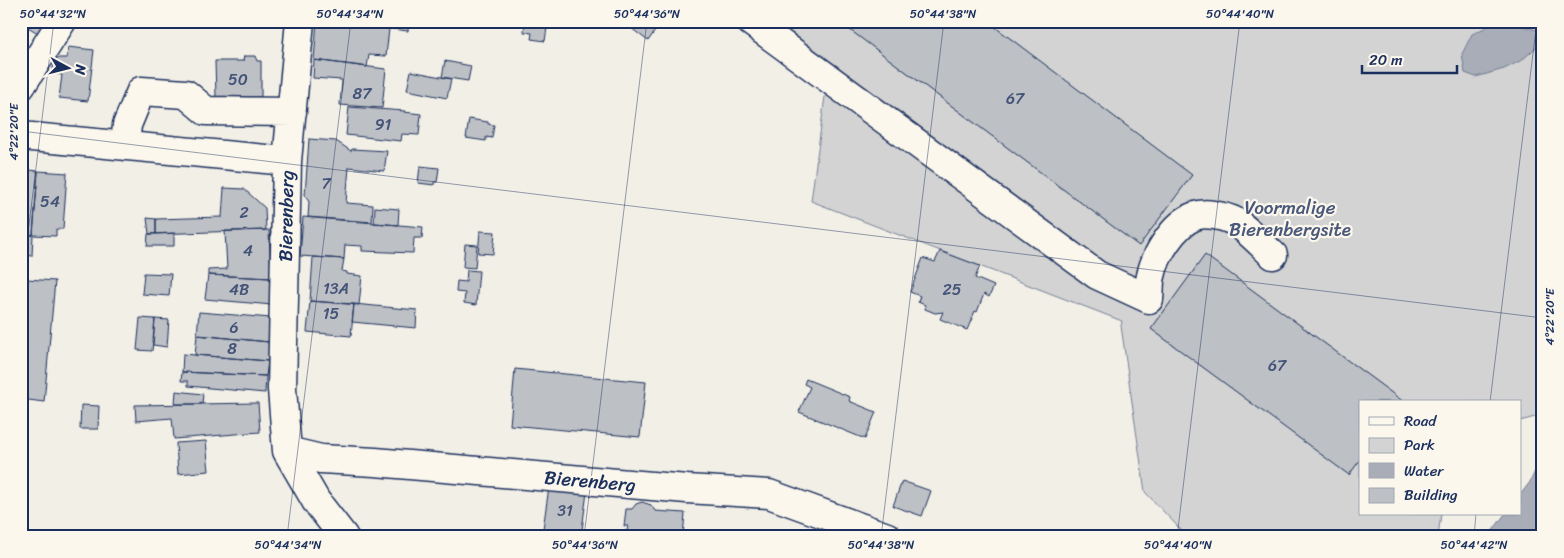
<svg xmlns="http://www.w3.org/2000/svg" width="1564" height="558" font-family="Sriracha,sans-serif">
  <rect width="100%" height="100%" fill="#f2efe6"/>
  <filter id="ink" filterUnits="userSpaceOnUse"><feTurbulence type="fractalNoise" baseFrequency=".02" numOctaves="2"/><feDisplacementMap in="SourceGraphic" scale="10" xChannelSelector="R" yChannelSelector="G"/><feConvolveMatrix kernelMatrix="1 2 1 2 8 2 1 2 1" color-interpolation-filters="sRGB"/></filter>
  <g filter="url(#ink)">
    <path fill="#d2d3d2" stroke="#768198" d="M739,21H1543V410L1535,417L1520,421V402H1360V514H1441L1438,537H1205L1182,531L1145,492L1121,326L1122,321L811,201L826,89Z"/>
    <path fill="#a9adb7" stroke="#707b93" d="M1502,21L1537,30L1541,43L1522,60L1504,69L1476,77L1465,73L1462,54L1472,34C1482,30 1491,23 1502,21Z
      M1543,454V537H1488L1505,514H1520V495L1530,482Z"/>
    <path fill="#bdc0c4" stroke="#1b2f5e" d="M21,21H45L38,33L21,23Z
      M317,21H329L389,29L386,56L369,55L367,67L314,60Z
      M346,21H409L408,31L345,23Z
      M525,21H548L545,41L531,39L532,33L524,32Z
      M622,21H662L648,41Z
      M838,21H987L1192,175L1139,246Z
      M68,47L94,50L88,101L59,98L62,75L57,74L53,69L54,61L59,58H67Z
      M244,56H255L257,61H261V97H216L215,61H243Z
      M314,60L386,69L382,108L340,105L342,80L313,78Z
      M445,61L471,66L468,81L442,77Z
      M411,71L451,79L447,98L407,90Z
      M349,107L405,111L404,112L421,114L419,135L402,134L401,141L346,135Z
      M469,119L488,122V124L494,125L492,138L486,137V141L466,138Z
      M309,139L336,141L351,151L352,149L387,151L384,171L349,167L346,203L373,205L372,222L308,217L309,202L305,195Z
      M420,166L439,168L437,182H434V185L418,183Z
      M21,169L38,171L33,235L21,234Z
      M38,171L67,173L63,229H56V236L33,235Z
      M224,188L244,189L265,208L266,230L156,234V219L222,217Z
      M375,207L399,209L398,225L374,223Z
      M303,217L423,227L422,238H414L413,253L362,251V246L345,245L344,259L300,256Z
      M147,218L156,219V234H149Z
      M269,230L271,278L208,275V270L227,269L225,231Z
      M480,231L495,232L493,254L478,253Z
      M174,233V246H147L148,234Z
      M21,234L33,235L32,256L21,255Z
      M465,244L477,245L475,268L463,267Z
      M940,251L980,266L975,278L994,286L989,297L984,294L977,312L975,311L967,330L940,319L943,312L935,313L925,309V305L918,302L920,296L910,292L923,258L935,262Z
      M1205,255L1404,402H1360V460L1349,475L1151,329Z
      M313,257L344,259L342,271L347,272V274L362,276L359,305L310,301Z
      M467,270L479,271L476,305L464,303L465,293L456,292L457,281L466,282Z
      M144,273L171,274L169,296L142,294Z
      M208,275L271,278L272,305L205,299Z
      M27,279L55,281L44,402L21,399V345Z
      M310,301L354,304L351,336L307,332Z
      M354,304L417,310L416,328L352,322Z
      M199,312L271,318L269,342L197,335Z
      M140,318L155,319L152,351L137,350Z
      M155,319L169,320L167,347L153,345Z
      M197,335L269,342L268,361L195,355Z
      M183,354L268,361L266,376L182,372Z
      M515,369L646,382L640,437L510,425Z
      M182,372L266,376L265,393L188,386V381H181Z
      M806,379L850,397L849,401L876,412L865,439L799,412L810,387L804,384Z
      M176,391L203,394L202,404H175Z
      M258,403L260,432L174,439L172,418L136,421L135,405Z
      M81,405L99,406L98,429H80Z
      M206,441L209,471L178,474L176,443Z
      M902,481L931,491L922,516L893,506Z
      M549,487L587,492L581,537H560L561,531L543,529Z
      M642,502L651,505L655,511L685,513L683,537H620V531H627L628,526H624L626,509H632L636,504Z"/>
    <g fill="none" stroke-linecap="round" stroke-linejoin="round">
      <defs>
        <path id="minor" d="M300,21L287,161L282,389L287,451L316,501L344,537
          M750,21L1097,275L1149,299C1150,291 1149,283 1151,276C1155,255 1174,224 1195,216C1206,212 1222,216 1232,220C1242,224 1264,247 1273,255
          M21,86L62,21
          M21,136L287,161
          M125,146L127,125L141,91L186,94L206,111L292,112
          M287,451L321,459L375,462L687,489L769,494L887,537"/>
      </defs>
      <use href="#minor" stroke="#1b2f5e" stroke-width="31"/>
      <use href="#minor" stroke="#fbf7ec" stroke-width="28"/>
    </g>
  </g>
  <path fill="none" stroke="#1b2f5e" stroke-width="1" stroke-opacity="0.45" d="M21,131L1543,318M21,290L54,21M1490,402L1537,21M287,537L351,21M584,537L647,21M881,537L944,21M1177,537L1240,21M1474,537L1476,514"/>
  <g text-anchor="middle" dominant-baseline="central" stroke-width="4.5" stroke-linejoin="round" paint-order="stroke">
    <g font-size="16" fill="#445378">
      <text x="238" y="79">50</text>
      <text x="362" y="93">87</text>
      <text x="1015" y="98">67</text>
      <text x="383" y="124">91</text>
      <text x="326" y="183">7</text>
      <text x="50" y="201">54</text>
      <text x="244" y="212">2</text>
      <text x="248" y="250">4</text>
      <text x="336" y="288">13A</text>
      <text x="239" y="289">4B</text>
      <text x="952" y="289">25</text>
      <text x="331" y="313">15</text>
      <text x="234" y="327">6</text>
      <text x="232" y="348">8</text>
      <text x="1277" y="365">67</text>
      <text x="565" y="510">31</text>
    </g>
    <g font-size="19" fill="#49587b" stroke="#fbf7ec">
      <text x="1290" y="207">Voormalige<tspan x="1290" dy="22">Bierenbergsite</tspan></text>
    </g>
    <g font-size="19" fill="#1b2f5e" stroke="#fbf7ec">
      <text transform="translate(286 216) rotate(-89)">Bierenberg</text>
      <text transform="translate(590 481) rotate(5)">Bierenberg</text>
    </g>
  </g>
  <rect width="1564" height="558" fill="none" stroke="#fbf7ec" stroke-width="55"/>
  <rect x="1359" y="400" width="162" height="115" fill="#fbf7ec" stroke="#a1a7b3"/>
  <rect x="1369" y="417" width="25" height="8" fill="#fbf7ec" stroke="#a1a7b3"/>
  <text x="1404" y="426" font-size="15" fill="#1b2f5e">Road</text>
  <rect x="1369" y="438" width="25" height="15" fill="#d2d3d2" stroke="#a1a7b3"/>
  <text x="1404" y="450" font-size="15" fill="#1b2f5e">Park</text>
  <rect x="1369" y="463" width="25" height="15" fill="#a9adb7" stroke="#a1a7b3"/>
  <text x="1404" y="476" font-size="15" fill="#1b2f5e">Water</text>
  <rect x="1369" y="488" width="25" height="15" fill="#bdc0c4" stroke="#a1a7b3"/>
  <text x="1404" y="500" font-size="15" fill="#1b2f5e">Building</text>
  <g transform="translate(68 68) rotate(97)" stroke="#fbf7ec" stroke-width="4" paint-order="stroke">
  <path d="M0-4L9 19L0 12L-9 19Z" fill="#1b2f5e"/>
  <text y="-8" font-size="14" font-weight="bold" text-anchor="middle" fill="#1b2f5e">N</text>
  </g>
  <path d="M1362 65v8h95v-8" fill="none" stroke="#1b2f5e" stroke-width="2.5"/>
  <text x="1369" y="65" font-size="15" fill="#1b2f5e" stroke="#fbf7ec" stroke-width="4" paint-order="stroke">20 m</text>
  <rect x="28" y="28" width="1508" height="502" fill="none" stroke="#1b2f5e" stroke-width="2"/>
  <g font-size="12" text-anchor="middle" fill="#1b2f5e">
    <text x="53" y="18">50°44'32"N</text>
    <text x="350" y="18">50°44'34"N</text>
    <text x="647" y="18">50°44'36"N</text>
    <text x="943" y="18">50°44'38"N</text>
    <text x="1240" y="18">50°44'40"N</text>
    <text transform="translate(14 132) rotate(-90)" y="4">4°22'20"E</text>
    <text transform="translate(1550 317) rotate(-90)" y="4">4°22'20"E</text>
    <text x="288" y="549">50°44'34"N</text>
    <text x="585" y="549">50°44'36"N</text>
    <text x="881" y="549">50°44'38"N</text>
    <text x="1178" y="549">50°44'40"N</text>
    <text x="1474" y="549">50°44'42"N</text>
  </g>
</svg>
